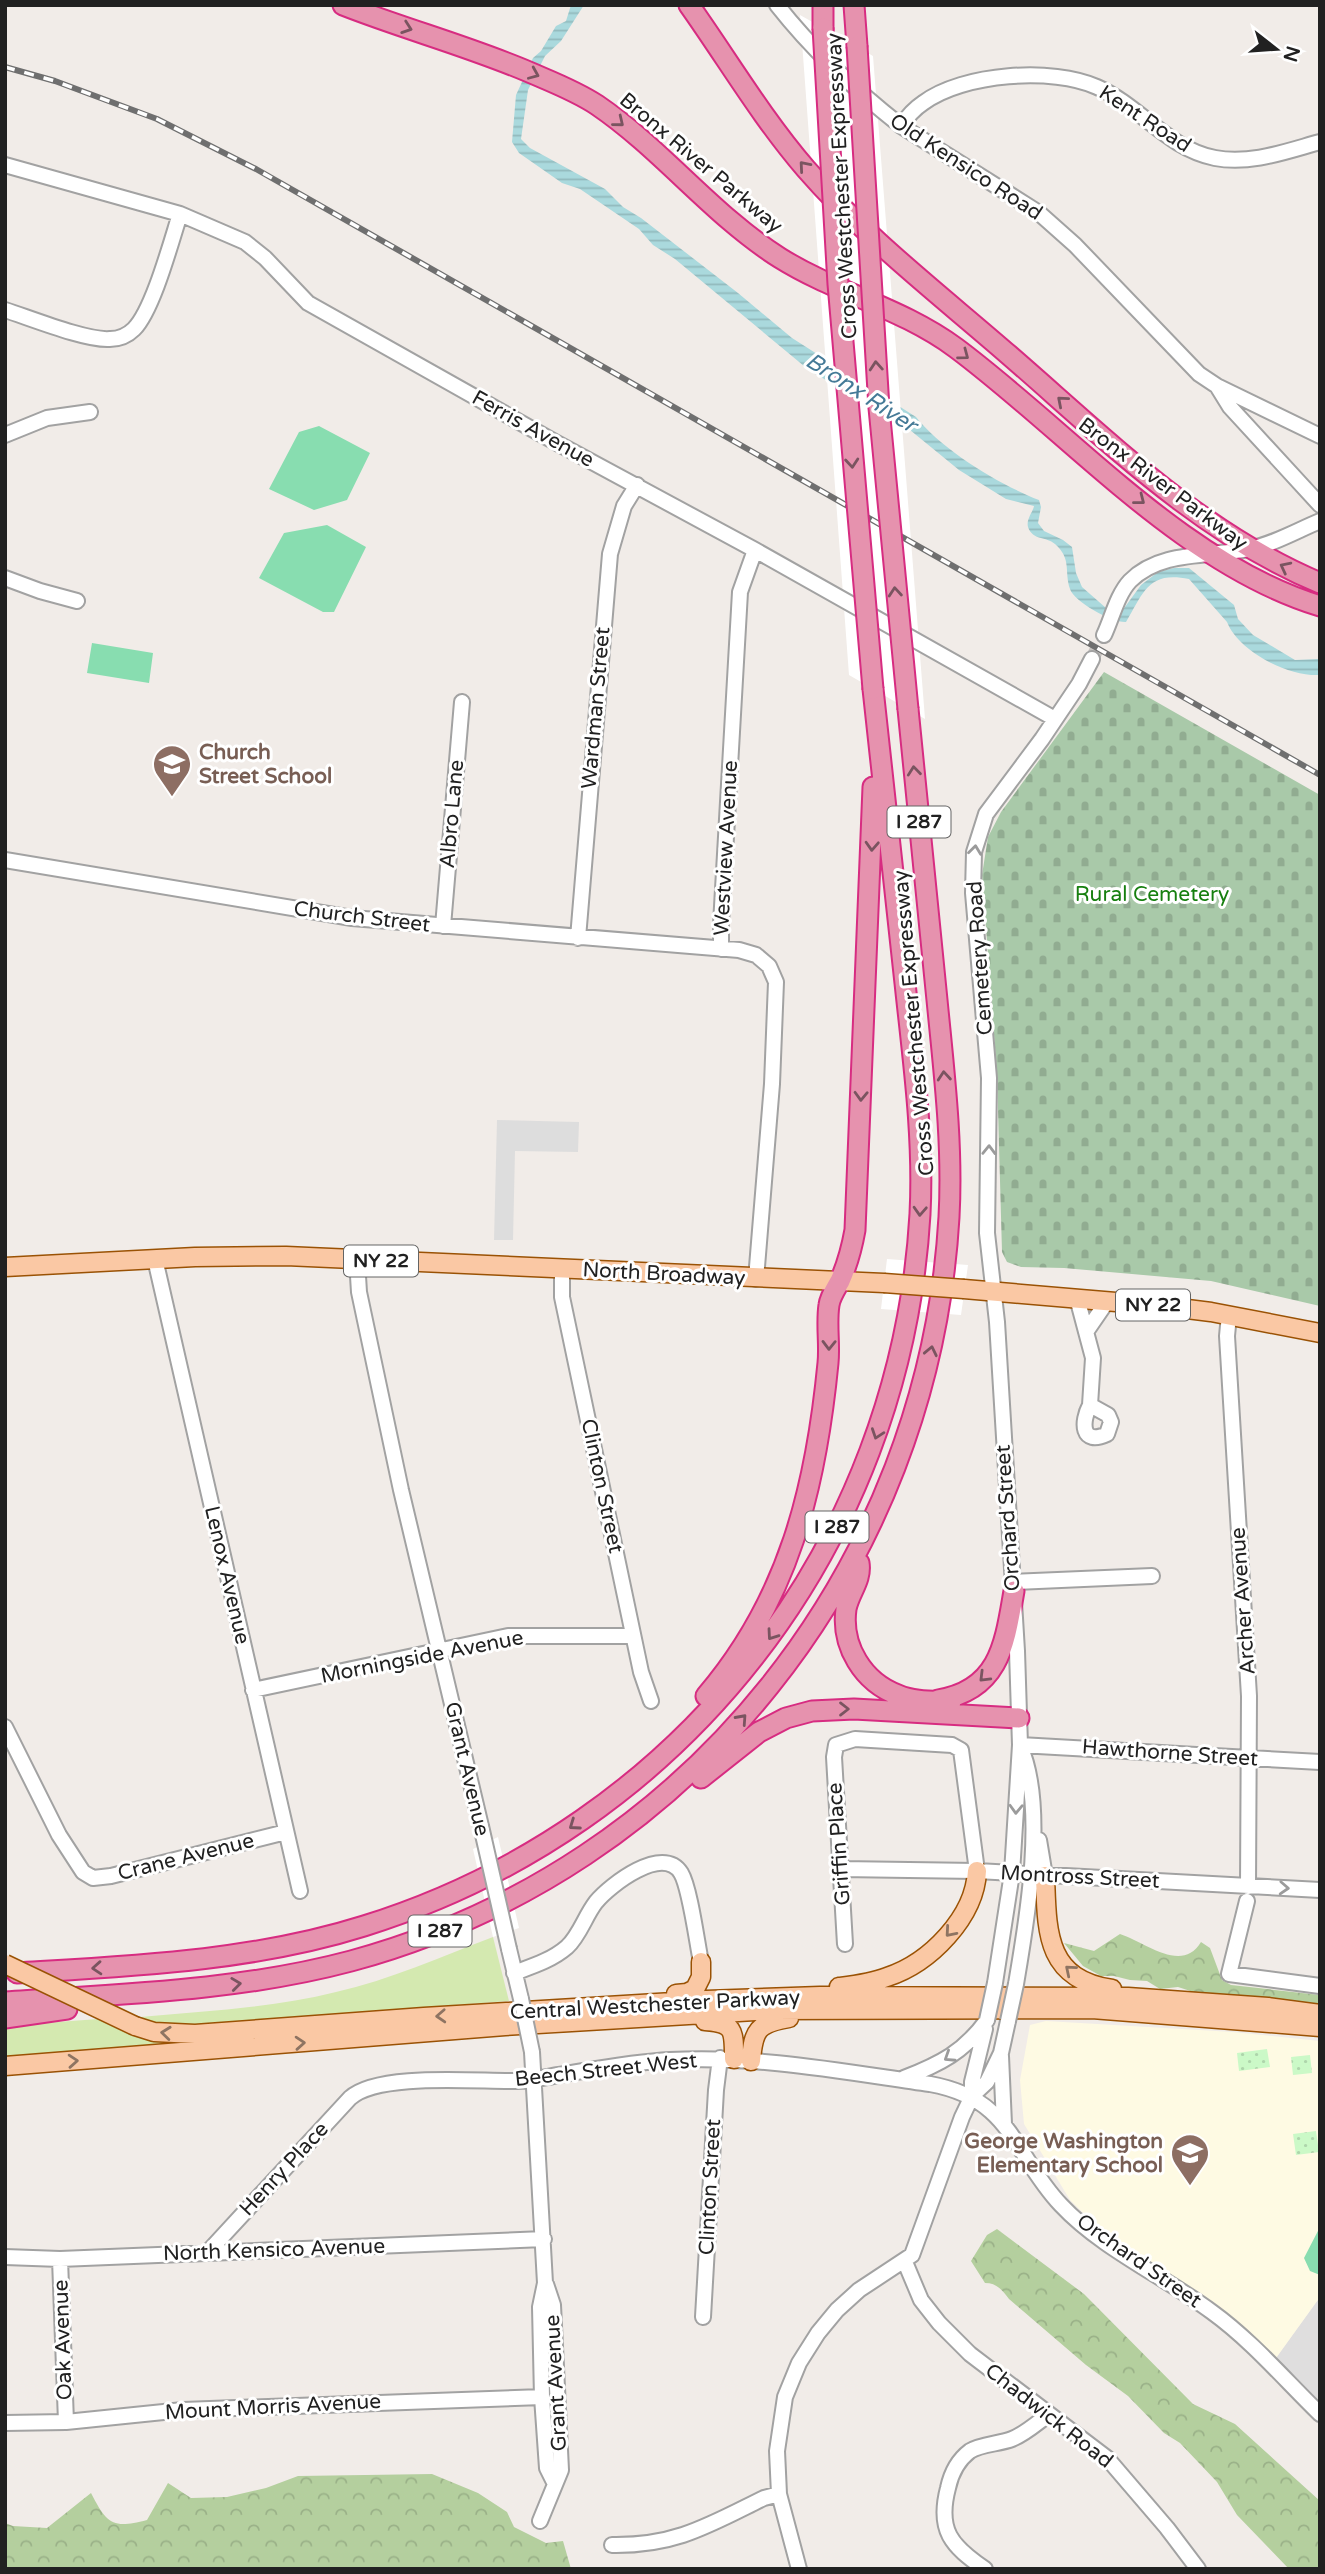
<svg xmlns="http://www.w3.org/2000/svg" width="1325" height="2574" font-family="'Varela Round',sans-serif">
  <defs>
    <pattern id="forest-crowns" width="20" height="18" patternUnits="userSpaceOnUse" patternTransform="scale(1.75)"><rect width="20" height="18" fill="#b4cf9e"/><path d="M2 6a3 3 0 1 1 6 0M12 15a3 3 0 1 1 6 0" fill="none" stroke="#9ab188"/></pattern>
    <pattern id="cemetery-stones" width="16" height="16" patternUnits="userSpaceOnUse" patternTransform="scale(1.75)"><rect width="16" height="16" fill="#a9c9a9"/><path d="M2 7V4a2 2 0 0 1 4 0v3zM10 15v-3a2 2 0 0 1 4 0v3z" fill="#91ac91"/></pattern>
    <pattern id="park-dots" width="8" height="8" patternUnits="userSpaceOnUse" patternTransform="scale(1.75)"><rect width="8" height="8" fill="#cbf9c7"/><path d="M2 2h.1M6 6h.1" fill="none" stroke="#aed5ab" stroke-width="1.8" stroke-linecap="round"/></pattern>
    <pattern id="water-rules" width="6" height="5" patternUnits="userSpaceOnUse" patternTransform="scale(1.75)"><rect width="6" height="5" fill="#aad9dd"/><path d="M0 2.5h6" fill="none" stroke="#92babd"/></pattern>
  </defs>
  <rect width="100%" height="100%" fill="#f1ece8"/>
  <path fill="#dfdede" d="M1320,2297V2405L1276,2358Z"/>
  <path fill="#fefae3" d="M1046,2021L1233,2032L1320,2041V2297L1276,2358L1212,2302L1102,2231L1070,2200L1024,2124L1020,2080L1030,2025Z"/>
  <path fill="#d4e9b0" d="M493,1937L509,2001L183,2025L153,2022L140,2017C206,2011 272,2008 336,1992C389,1980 441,1957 493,1937Z
    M98,2019C124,2032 147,2040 177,2044L5,2057V2026Z"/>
  <path fill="url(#forest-crowns)" d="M1120,1934C1145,1942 1182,1974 1201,1942L1210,1948L1222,1980L1231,1985L1320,1995V2007L1209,1997L1178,1987L1160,1989L1147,1981L1130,1980L1114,1976H1101L1083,1966L1064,1943L1094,1951Z
    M997,2229L1084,2294L1193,2404L1235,2424L1320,2501V2569H1289L1237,2515L1217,2482L1180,2443L1164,2433L1128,2396L1086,2365L1009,2299C1002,2290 997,2283 985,2283L971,2261L987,2235Z
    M432,2474L478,2493L507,2512L514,2527L546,2543L563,2541L571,2569H5V2523L13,2526L47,2528L91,2493C107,2524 112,2529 147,2520L168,2483L191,2498L227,2497L266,2488L298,2476Z"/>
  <path fill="url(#cemetery-stones)" d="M1104,672L1320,795V1306L1211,1281L1064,1268L1021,1267L1007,1262L1002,1252L997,1074L982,875L988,837L1001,812Z"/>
  <path fill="url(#park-dots)" d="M1267,2049L1270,2067L1239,2071L1237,2053Z
    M1310,2055L1312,2073L1293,2075L1291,2057Z
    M1316,2131L1319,2152L1296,2155L1293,2134Z"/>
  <path fill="#88ddb0" d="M319,426L370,453L347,500L314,510L269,489L299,432Z
    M327,525L366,547L334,612H323L259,578L284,533Z
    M92,643L153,653L149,683L87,673Z
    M1320,2227V2275L1310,2271L1304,2258Z"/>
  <path fill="#ddd" d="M497,1120L579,1122L578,1152L515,1151L513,1240H494Z"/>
  <path fill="url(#water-rules)" d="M571,5H584L561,41L545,56L528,90L521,139L530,148L605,189L623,207L641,218L738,293L792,338L916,417C942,450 1000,485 1039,500L1041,507L1038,523L1044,531L1063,540L1072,547L1076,573L1082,587L1106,608L1122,611L1141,585L1158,572L1174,568H1189L1234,605L1238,619L1253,635L1295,660L1320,659V675C1289,677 1239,652 1227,622L1189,579C1148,571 1144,592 1126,622C1113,623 1074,602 1070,589C1064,571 1072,559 1055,544C1046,536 1033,541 1028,527C1026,519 1033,512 1034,506L1006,499L985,486L959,470L899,421L810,371L675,259L653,245L639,229L580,189L562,183L519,153L512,142L516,95L533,58L541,51L556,26L566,21Z"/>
  <path fill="#fff" d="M800,15L873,56L925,719L849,675Z
    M887,1259L968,1265L961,1315L881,1309Z
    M498,1837L519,1928L493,1937L473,1849Z"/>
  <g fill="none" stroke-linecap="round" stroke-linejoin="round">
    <path stroke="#c7c3c0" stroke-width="14" stroke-dasharray="14 7" stroke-linecap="butt" d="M1092,659L1104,635"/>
    <defs>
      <path id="minor" d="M777,5C814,52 854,89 901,126L1039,213L1075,245L1199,374L1217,386L1320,436
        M901,126C907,117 914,109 923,103C963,73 1053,67 1097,87C1140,106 1168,149 1215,158C1250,165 1287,151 1320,142
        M5,165L180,214L245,242L265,258L308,303L555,442L755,550L1055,719
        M5,310C30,318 87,341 110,339C119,339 127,336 134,329C153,310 171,242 180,214
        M1217,386L1230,407L1320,505
        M5,435L47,418L90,412
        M5,578L40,591L77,601
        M1104,635C1112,618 1117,595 1130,581C1160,550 1210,557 1249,549C1274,544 1296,531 1320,521
        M5,860L352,918L739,950L756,955L769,966L776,982L772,1084L756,1279
        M443,926L462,702
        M578,938L610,554L624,506L637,485
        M721,949V924L740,592L755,550
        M155,1259L300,1891
        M357,1260L359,1292L401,1490L481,1826
        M562,1270V1297L641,1672L651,1701
        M1077,1298L1093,1358L1090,1405
        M1229,1315L1227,1336L1249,1696L1248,1887
        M1086,1332L1108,1300
        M1090,1405L1108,1415L1111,1422L1107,1434C1081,1446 1081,1422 1090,1405Z
        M1013,1582L1152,1576
        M253,1690L508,1636H633
        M5,1727L59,1835L83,1872L93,1878L111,1876L286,1832
        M1020,1745L1320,1762
        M1039,1840L1045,1876
        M841,1869L977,1871L1320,1890
        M1247,1901L1229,1974L1320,1986
        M845,1944L834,1757L836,1745L855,1739L952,1745L961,1750L977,1871
        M509,1949L521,1999
        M514,1973C533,1966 552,1960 567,1947C580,1935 585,1916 596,1902C610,1885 663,1844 681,1873C690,1888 697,1943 701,1962
        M995,1983L1012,1873L1020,1745L1017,1651L997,1322L987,1233L989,1078L973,893L974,852L986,814L1042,739L1079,684L1092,659
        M1016,1984C1027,1920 1047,1806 1020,1746
        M532,2052L545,2283L540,2307L542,2397L547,2468L554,2482
        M1001,2056L1004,2124
        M904,2078C940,2064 964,2052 987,2020
        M972,2096V2082L985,2029
        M207,2253L350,2098C378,2072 479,2082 517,2081C531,2081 546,2077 559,2075C596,2069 633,2062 670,2060C757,2055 845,2072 930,2084C1013,2099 1012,2153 1061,2205C1101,2248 1165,2277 1212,2312C1252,2341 1285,2380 1320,2414
        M5,2257L60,2259L544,2239
        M60,2259L66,2422
        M905,2262L921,2300L939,2323L970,2354L1107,2458L1167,2528L1198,2569
        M703,2317L716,2090L720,2058
        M5,2423L66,2422L183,2410L542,2397
        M540,2521L561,2470L553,2305L546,2284
        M612,2545C676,2546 709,2525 764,2498L779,2494
        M799,2569L779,2494L777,2451L785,2397L799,2363L818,2333L837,2310L859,2290L912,2255L962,2117L972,2096L987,2082L1001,2053L1008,2021
        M985,2569C951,2546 937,2530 948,2488C951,2474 958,2460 970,2451C981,2444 999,2444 1012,2439C1025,2434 1037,2423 1048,2415"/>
      <path id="major" d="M5,1267L195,1257L286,1256L884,1283
        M964,1289L1163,1306L1211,1312L1320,1333
        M1045,1876C1047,1931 1045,1979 1112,1989
        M839,1987C855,1985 872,1983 887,1977C930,1963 975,1917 977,1871
        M676,1994L687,1993L695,1989L701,1977V1962
        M705,2021C735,2023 734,2031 734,2059
        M135,2026L154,2032L195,2034L424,2017L706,2000L820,1996L1128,1997L1268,2007L1320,2014
        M751,2061C753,2030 758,2023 789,2018
        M5,2066L505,2026L771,2010L1092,2009L1320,2027"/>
      <path id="highway" d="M343,5C404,29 468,46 529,72C552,82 576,91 597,105C663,150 712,215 780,258C836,293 902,308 956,348C1070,433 1182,564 1320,606
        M689,5C728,60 762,118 806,169C866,238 940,295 1009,355C1106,439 1200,533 1320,583
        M823,5V28
        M854,5L857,46
        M859,1563C862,1580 849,1593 846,1609C841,1646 863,1682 898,1695C914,1702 934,1701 951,1702
        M706,1696C789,1599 816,1487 828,1363C830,1344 826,1324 829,1305C830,1297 836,1288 840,1281C847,1265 852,1247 855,1230L873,787
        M938,1700C1000,1690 1005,1643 1014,1591
        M701,1778L759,1732L786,1718L812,1711L854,1709L1019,1718
        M17,1973C133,1966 253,1961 364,1926C682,1827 901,1545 920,1214C924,1137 913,1059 905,983C894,885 884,787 873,689
        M5,2002C121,1994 239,1991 351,1961C691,1869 929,1566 949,1217C953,1144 944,1072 937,1000C927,903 917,806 908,709
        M5,2018L67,2009"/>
    </defs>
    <use href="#minor" stroke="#a2a2a2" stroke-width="18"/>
    <use href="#major" stroke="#9a5204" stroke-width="21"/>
    <use href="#highway" stroke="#d72c81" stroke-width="23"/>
    <use href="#minor" stroke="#fff" stroke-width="14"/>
    <use href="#major" stroke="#fac8a4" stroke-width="18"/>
    <use href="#highway" stroke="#e692ae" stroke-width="19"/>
    <defs>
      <path id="rail" d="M5,67L55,81L157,119L256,169L1320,775"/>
    </defs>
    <use href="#rail" stroke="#6f6f6f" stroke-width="6"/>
    <use href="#rail" stroke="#fff" stroke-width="3.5" stroke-dasharray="10" stroke-linecap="butt"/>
    <defs>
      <path id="minor-bridge" d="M481,1826L509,1949
        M521,1999L532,2052
        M987,2020L995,1983
        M1008,2021L1016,1984"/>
      <path id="major-bridge" d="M884,1283L964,1289
        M5,1964L135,2026"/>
      <path id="highway-bridge" d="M823,28L838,284L873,689
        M857,46L879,408L908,709"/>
    </defs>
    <use href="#minor-bridge" stroke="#a2a2a2" stroke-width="18" stroke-linecap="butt"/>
    <use href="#major-bridge" stroke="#9a5204" stroke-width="21" stroke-linecap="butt"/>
    <use href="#highway-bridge" stroke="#d72c81" stroke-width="23" stroke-linecap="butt"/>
    <use href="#minor-bridge" stroke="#fff" stroke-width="14"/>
    <use href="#major-bridge" stroke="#fac8a4" stroke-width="18"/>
    <use href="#highway-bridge" stroke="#e692ae" stroke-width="19"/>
  </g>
  <defs><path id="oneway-chevron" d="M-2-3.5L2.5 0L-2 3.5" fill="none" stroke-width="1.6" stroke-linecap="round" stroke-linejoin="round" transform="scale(1.75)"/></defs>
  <g stroke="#7a5460">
    <use href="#oneway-chevron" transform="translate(407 28) rotate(19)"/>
    <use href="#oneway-chevron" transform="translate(534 74) rotate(23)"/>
    <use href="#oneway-chevron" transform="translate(619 122) rotate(39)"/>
    <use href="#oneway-chevron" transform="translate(804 166) rotate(-131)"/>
    <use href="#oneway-chevron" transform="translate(964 355) rotate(37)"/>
    <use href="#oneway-chevron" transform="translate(876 366) rotate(-94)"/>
    <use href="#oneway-chevron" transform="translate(1062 401) rotate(-139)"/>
    <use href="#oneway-chevron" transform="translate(852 463) rotate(85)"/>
    <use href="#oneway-chevron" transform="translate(1140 500) rotate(38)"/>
    <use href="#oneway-chevron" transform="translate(1285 567) rotate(-153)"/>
    <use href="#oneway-chevron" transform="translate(895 592) rotate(-95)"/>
    <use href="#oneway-chevron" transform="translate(914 771) rotate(-96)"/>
    <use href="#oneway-chevron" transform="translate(872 846) rotate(93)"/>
    <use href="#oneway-chevron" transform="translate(944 1076) rotate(-95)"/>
    <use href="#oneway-chevron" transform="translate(861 1096) rotate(92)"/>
    <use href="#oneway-chevron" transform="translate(920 1211) rotate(93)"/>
    <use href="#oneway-chevron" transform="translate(829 1345) rotate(91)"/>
    <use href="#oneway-chevron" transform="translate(931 1351) rotate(-78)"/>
    <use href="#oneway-chevron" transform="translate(877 1434) rotate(109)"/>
    <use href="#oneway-chevron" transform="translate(772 1635) rotate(125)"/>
    <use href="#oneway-chevron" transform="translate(984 1677) rotate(135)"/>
    <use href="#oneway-chevron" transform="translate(844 1709)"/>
    <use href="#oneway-chevron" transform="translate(742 1719) rotate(-48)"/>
    <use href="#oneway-chevron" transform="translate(574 1825) rotate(145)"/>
    <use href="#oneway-chevron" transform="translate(97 1968) rotate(176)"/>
    <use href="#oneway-chevron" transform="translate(236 1984) rotate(-7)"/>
  </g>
  <g stroke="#9b9b9b">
    <use href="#oneway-chevron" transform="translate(975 850) rotate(-83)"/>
    <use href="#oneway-chevron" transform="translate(989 1150) rotate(-89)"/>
    <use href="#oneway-chevron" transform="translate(1016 1809) rotate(92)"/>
    <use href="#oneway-chevron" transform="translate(1284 1888) rotate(3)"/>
    <use href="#oneway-chevron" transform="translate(949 2057) rotate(147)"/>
  </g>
  <g stroke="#8e7462">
    <use href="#oneway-chevron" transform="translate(950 1932) rotate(131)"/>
    <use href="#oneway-chevron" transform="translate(1070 1970) rotate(-140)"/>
    <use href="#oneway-chevron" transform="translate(441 2016) rotate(177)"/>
    <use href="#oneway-chevron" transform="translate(166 2033) rotate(-174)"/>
    <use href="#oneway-chevron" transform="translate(300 2043) rotate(-4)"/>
    <use href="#oneway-chevron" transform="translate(73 2061) rotate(-4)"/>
  </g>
  <defs>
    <symbol id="school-pin" viewBox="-11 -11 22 30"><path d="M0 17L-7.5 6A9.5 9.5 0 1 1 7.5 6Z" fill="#8d6e63" stroke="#fff"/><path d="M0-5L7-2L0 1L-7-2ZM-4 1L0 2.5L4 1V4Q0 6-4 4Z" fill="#fff"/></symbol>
  </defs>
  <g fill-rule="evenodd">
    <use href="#school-pin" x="150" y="742" width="44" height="60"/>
    <use href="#school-pin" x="1168" y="2131" width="44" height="60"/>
  </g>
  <g text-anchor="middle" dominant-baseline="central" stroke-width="6" stroke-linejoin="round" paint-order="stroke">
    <g fill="#fff" stroke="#646464" stroke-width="2">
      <rect x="887.5" y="806.5" width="63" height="31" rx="5"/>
      <rect x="344" y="1245.5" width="74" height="31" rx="5"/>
      <rect x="1116" y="1289.5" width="74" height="31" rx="5"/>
      <rect x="805.5" y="1511.5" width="63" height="31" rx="5"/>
      <rect x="408.5" y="1915.5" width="63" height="31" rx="5"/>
    </g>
    <g font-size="19" font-weight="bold" fill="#212121">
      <text x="919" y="822">I 287</text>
      <text x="381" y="1261">NY 22</text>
      <text x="1153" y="1305">NY 22</text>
      <text x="837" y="1527">I 287</text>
      <text x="440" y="1931">I 287</text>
    </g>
    <g font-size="21" fill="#212121" stroke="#fff">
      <text transform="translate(1145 119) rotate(33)">Kent Road</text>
      <text transform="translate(701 163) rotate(40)">Bronx River Parkway</text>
      <text transform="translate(966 167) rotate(33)">Old Kensico Road</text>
      <text transform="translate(842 186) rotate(-93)">Cross Westchester Expressway</text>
      <text transform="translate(533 429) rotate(29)">Ferris Avenue</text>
      <text transform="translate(1163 484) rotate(37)">Bronx River Parkway</text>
      <text transform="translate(596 708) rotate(-85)">Wardman Street</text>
      <text transform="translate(452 814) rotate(-85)">Albro Lane</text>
      <text transform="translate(726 848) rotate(-87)">Westview Avenue</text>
      <text transform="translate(362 917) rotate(7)">Church Street</text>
      <text transform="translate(980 958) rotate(-94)">Cemetery Road</text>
      <text transform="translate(914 1023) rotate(-95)">Cross Westchester Expressway</text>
      <text transform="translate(664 1274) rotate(3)">North Broadway</text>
      <text transform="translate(602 1486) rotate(78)">Clinton Street</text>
      <text transform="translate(1008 1518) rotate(-94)">Orchard Street</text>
      <text transform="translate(227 1575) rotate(77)">Lenox Avenue</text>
      <text transform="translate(1243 1601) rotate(-94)">Archer Avenue</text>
      <text transform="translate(422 1657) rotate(-11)">Morningside Avenue</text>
      <text transform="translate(1170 1753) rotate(4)">Hawthorne Street</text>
      <text transform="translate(467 1769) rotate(77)">Grant Avenue</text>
      <text transform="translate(839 1844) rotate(-94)">Griffin Place</text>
      <text transform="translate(186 1857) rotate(-14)">Crane Avenue</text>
      <text transform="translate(1080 1877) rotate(3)">Montross Street</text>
      <text transform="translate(655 2005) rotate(-3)">Central Westchester Parkway</text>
      <text transform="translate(606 2070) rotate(-6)">Beech Street West</text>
      <text transform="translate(284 2169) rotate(-47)">Henry Place</text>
      <text transform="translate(710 2187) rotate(-87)">Clinton Street</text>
      <text transform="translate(274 2250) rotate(-2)">North Kensico Avenue</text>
      <text transform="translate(1139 2261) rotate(35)">Orchard Street</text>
      <text transform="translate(63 2340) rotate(-92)">Oak Avenue</text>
      <text transform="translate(556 2383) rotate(-93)">Grant Avenue</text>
      <text transform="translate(273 2407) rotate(-3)">Mount Morris Avenue</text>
      <text transform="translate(1049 2416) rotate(38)">Chadwick Road</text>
    </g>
    <g font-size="21" font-weight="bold" fill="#785e54" stroke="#fff" text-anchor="start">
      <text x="199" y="752">Church<tspan x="199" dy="24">Street School</tspan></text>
      <text x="1163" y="2141" text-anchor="end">George Washington<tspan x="1163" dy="24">Elementary School</tspan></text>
    </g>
    <g font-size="21" fill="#167f0f" stroke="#fff">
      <text x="1152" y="894">Rural Cemetery</text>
    </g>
    <g font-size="23" font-style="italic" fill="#457a97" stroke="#fff">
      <text transform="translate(861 393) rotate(33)">Bronx River</text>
    </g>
  </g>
  <rect width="1325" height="2574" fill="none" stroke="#212121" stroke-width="14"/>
  <g transform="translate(1276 49) rotate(107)" stroke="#ffffff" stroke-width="5" paint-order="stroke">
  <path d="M0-5L12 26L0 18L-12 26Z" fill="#212121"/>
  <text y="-10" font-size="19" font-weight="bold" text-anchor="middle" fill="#212121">N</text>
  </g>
</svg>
